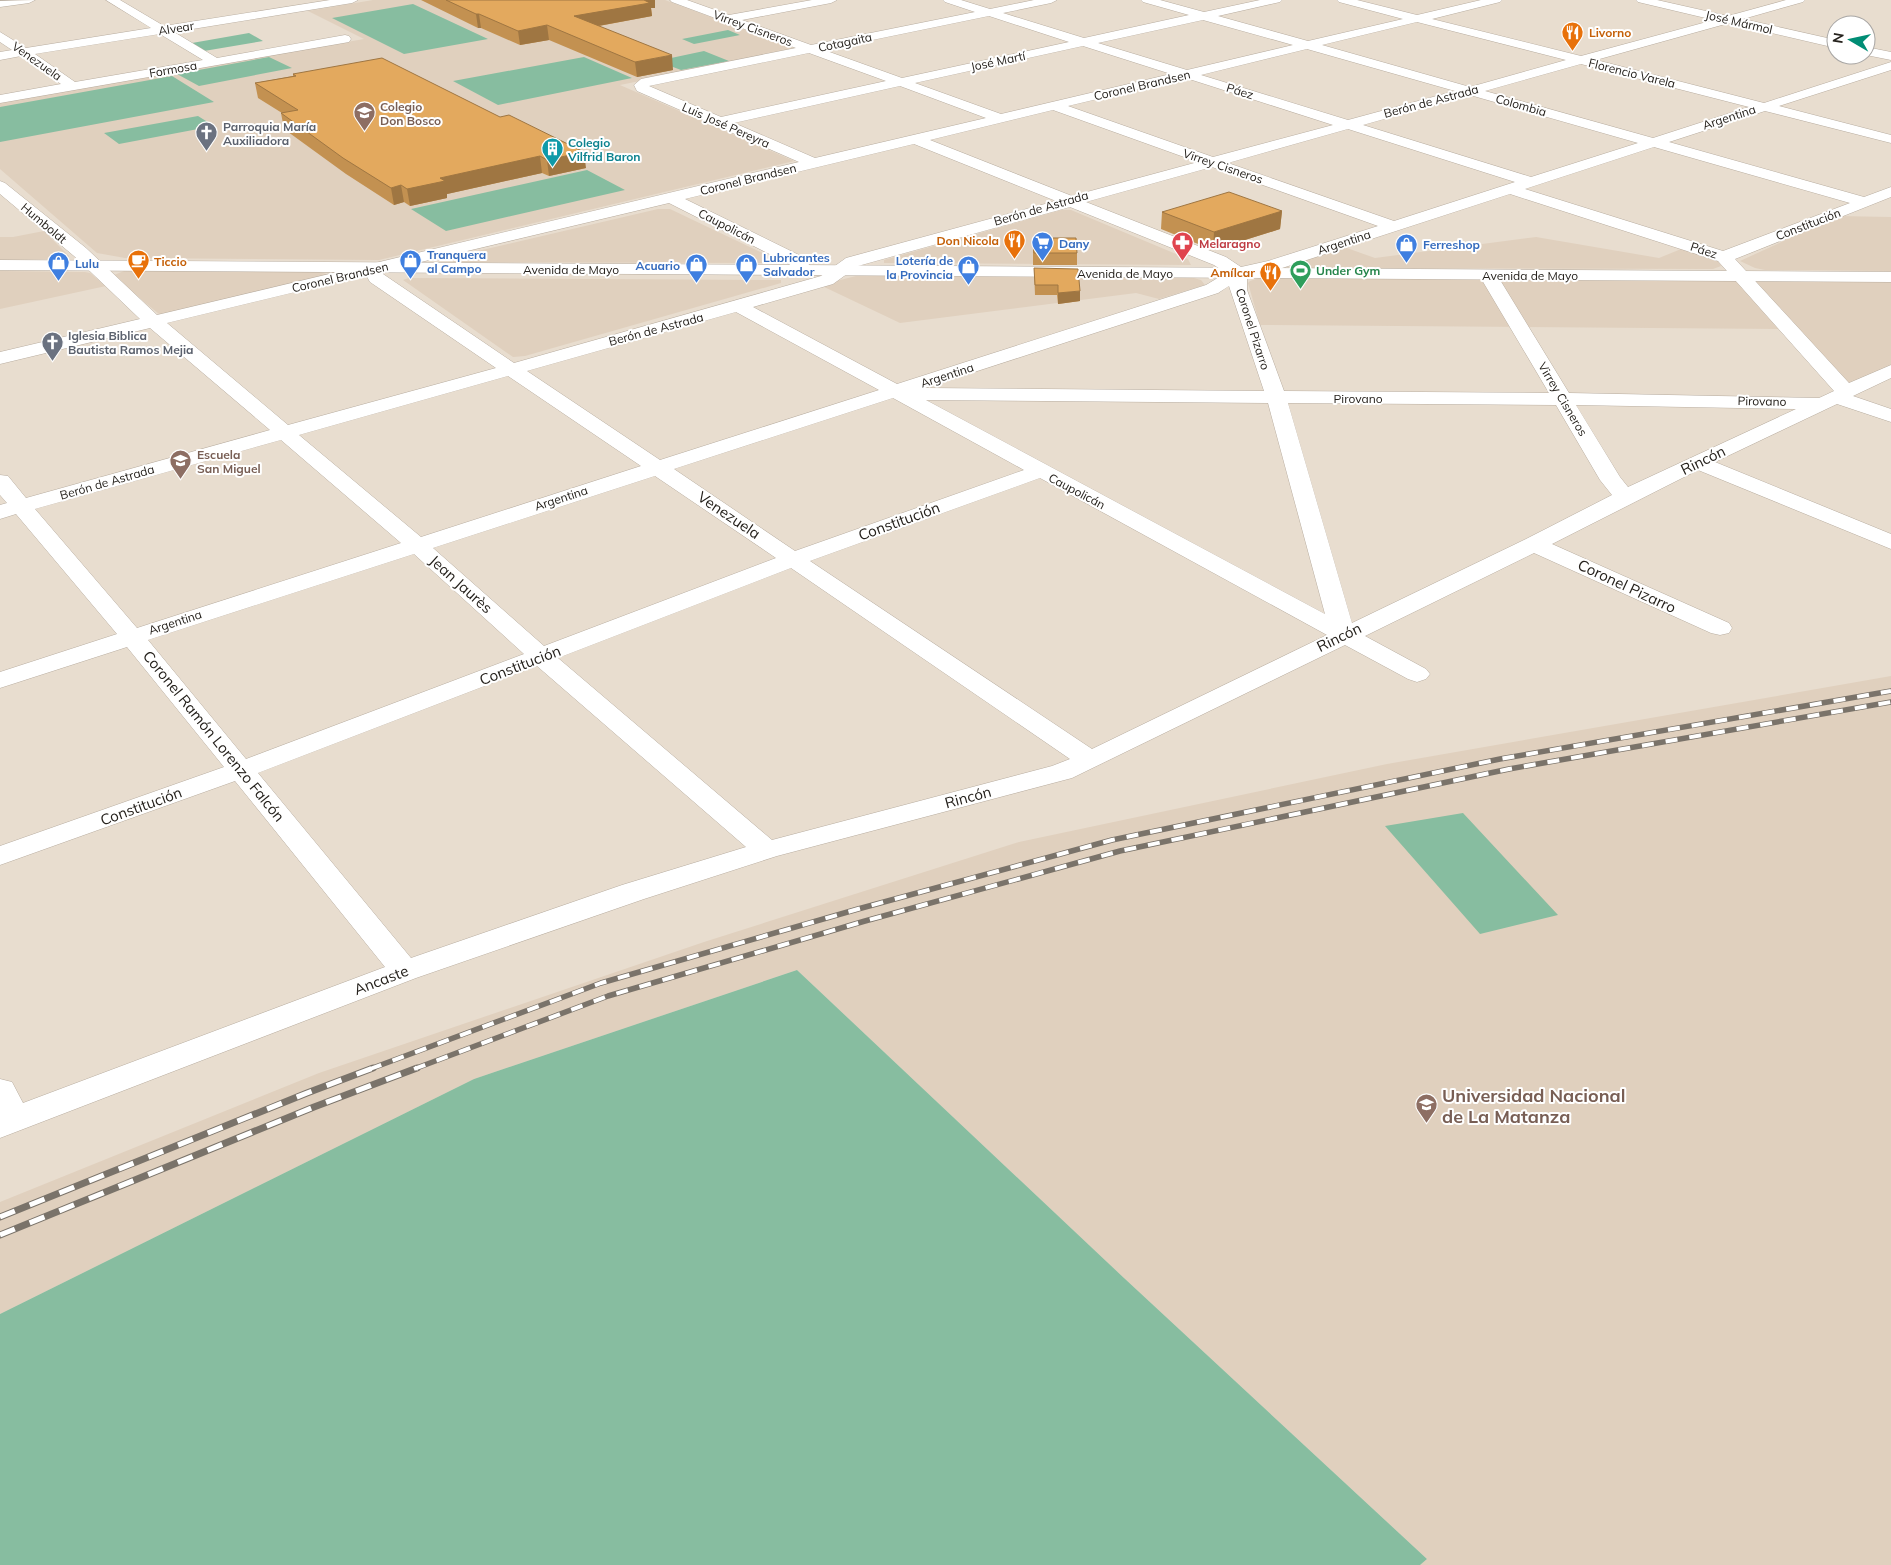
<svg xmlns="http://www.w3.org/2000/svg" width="1891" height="1565" font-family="Mulish,sans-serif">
  <rect width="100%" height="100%" fill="#e8ddcf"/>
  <path fill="#e0d0be" d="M373,0H665L797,49L620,85L794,161L379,260L125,258L97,253L0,169V103L364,39L308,11Z
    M658,209H670L769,256L766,263L453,262L452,257Z
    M1061,210H1071L1188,259L1191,265L884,263V260Z
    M1838,216L1891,217V271L1765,270L1755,268L1740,261Z
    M44,231L69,256L68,259L0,260V237H13Z
    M1536,237L1659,258L1686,247L1718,261L1721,266L1713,269L1303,268L1291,266V264L1344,247L1375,258Z
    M0,271L85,272L90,273L106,286L0,309Z
    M124,271L319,272L326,274L323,277L165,315L159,314L114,277V275Z
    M860,275L1190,277L1201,280L1205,285L1159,299L1136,293L900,323L820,285Z
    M409,278L781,280V283L525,356L513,357L403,280Z
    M1259,278L1891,282V370L1849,386L1792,329L1260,325L1248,283L1250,281Z
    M1891,676V1565H1420L1427,1559L1124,1278L797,970L474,1079L0,1314V1202L319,1073L704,942L1019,842L1387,764Z"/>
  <path fill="#87bda0" d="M413,4L488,39L404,54L332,18Z
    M728,30L740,35L694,44L682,39Z
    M249,33L263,41L204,51L192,43Z
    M704,51L729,61L681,70L657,61Z
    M269,57L292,68L199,86L177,74Z
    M584,57L632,78L498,105L453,81Z
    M172,76L214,102L0,142V107Z
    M198,116L214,126L119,144L104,133Z
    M587,170L625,190L446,231L411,209Z
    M1463,813L1558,915L1480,934L1385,826Z
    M797,970L1124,1278L1427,1559L1420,1565H0V1314L474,1079Z"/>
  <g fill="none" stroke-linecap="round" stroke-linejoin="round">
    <defs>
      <path id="minor" d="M35,0L29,3L0,7V1Z
        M106,0H120L164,26L330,0H358L352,3L174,32L217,58L345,35L349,36L351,39L349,42L0,103V95L61,84L21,56L0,60V52L12,50L0,42V32L26,48L151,28ZM160,34L203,60L75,82L35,54Z
        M670,0H687L729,15L812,0H837L831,3L742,20L811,45L975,12L945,2L943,0H961L990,9L1034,0H1057L1051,3L1003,13L1084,38L1189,15L1143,2L1141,0H1160L1204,12L1260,0H1282L1280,2L1218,16L1308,41L1403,19L1339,2L1337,0H1357L1417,15L1481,0H1502L1500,2L1432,19L1581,56L1714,20L1638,2L1636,0H1657L1728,16L1786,0H1805L1803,2L1743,19L1836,40V48L1729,23L1596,60L1764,103L1891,62V70L1779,106L1891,135V143L1765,111L1669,142L1864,197L1891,187V197L1735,259L1849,383L1891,365V378L1853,396L1891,409V422L1837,404L1715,462L1891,534V549L1698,470L1552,544L1729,623L1732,628L1729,633L1720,635L1711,633L1534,553L1365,636L1426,669L1430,674L1426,679L1417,682L1408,679L1345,645L1072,778L777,856L644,899L416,978L0,1138V1079L12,1082L23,1103L385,967L235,781L0,865V846L224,767L127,647L0,688V672L117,634L16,514L0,519V505L7,503L0,495V475L8,476L26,498L270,430L150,328L0,364V352L140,319L74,256L0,194V181L5,183L86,248L157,315L799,162L637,91L634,85L641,79L796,48L672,2ZM989,16L1069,42L902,78L824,50ZM1203,20L1293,45L1187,70L1098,43ZM1417,22L1566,60L1470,87L1322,45ZM1083,46L1171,74L1001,114L915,83ZM1307,49L1455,91L1348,120L1201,75ZM809,53L886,81L721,117L649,86ZM1581,64L1749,107L1653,138L1485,91ZM1186,78L1333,125L1213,157L1068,106ZM900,86L986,118L815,158L734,123ZM1470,95L1638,143L1531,177L1363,125ZM1053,110L1198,162L1072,196L930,140ZM1348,129L1515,182L1394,221L1228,163ZM914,144L1056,201L846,258L821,276L514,363L383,274V271L669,203L789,264C797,271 801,277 812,275L815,271L801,256L685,199ZM1654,147L1850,203L1723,251L1525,189ZM1212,167L1378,226L1268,261L1241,267L1226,257L1086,202ZM1510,194L1718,261L1834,391L1819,398L1569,393L1497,275L1494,271L1488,270L1482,271L1479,275L1549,393L1284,391L1247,290V276L1279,269ZM1070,207L1214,265L1226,273L1206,285L897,384L753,307L833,284L858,266ZM366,275L370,282L496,368L288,425L167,323ZM1229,286L1264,391L925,388L1218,293ZM736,312L879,390L660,460L527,371ZM508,376L641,466L421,537L299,435ZM893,398L1024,470L795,551L674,469ZM926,400L1268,403L1325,614ZM1288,403L1556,405L1600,480L1612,495L1526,539L1352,623ZM1576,405L1796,409L1628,487L1620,477ZM281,440L401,543L137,628L35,509ZM655,476L776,558L544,646L433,548ZM1040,478L1327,635L1092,749L810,561ZM414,554L524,654L246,759L148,640ZM791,568L1070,759L1052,766L772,840L558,658ZM537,666L746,847L622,885L411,958L258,773Z
        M1866,47L1891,52V60L1866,55Z"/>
      <path id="major" d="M0,260L1891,272V282L0,270Z"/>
    </defs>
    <use href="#minor" stroke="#b8ada0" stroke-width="1"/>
    <use href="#major" stroke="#b8ada0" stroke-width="1"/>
    <use href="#minor" fill="#fff" fill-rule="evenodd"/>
    <use href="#major" fill="#fff" fill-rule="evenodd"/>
    <defs>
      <path id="rail-far1" d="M370,1069L601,983L858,909L1112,840L1500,759L1891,691
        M414,1069L608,996L865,921L1120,851L1509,769L1891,702"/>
      <path id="rail" d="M0,1217L307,1093L373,1068
        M0,1235L314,1107L417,1068"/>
    </defs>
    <use href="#rail-far1" stroke="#7a736a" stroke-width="5.5"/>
    <use href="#rail" stroke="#7a736a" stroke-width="7"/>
    <use href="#rail-far1" stroke="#fff" stroke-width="4" stroke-dasharray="12" stroke-linecap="butt"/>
    <use href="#rail" stroke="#fff" stroke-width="5" stroke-dasharray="16" stroke-linecap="butt"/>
  </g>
  <path fill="#c39151" d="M421,0H655V8H651L652,16L599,26L673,70L637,77L549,40L520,45L481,28H478Z
    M293,74L586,168L549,176L542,173L447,194V198L410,206L404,202L394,205L346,174L284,129L281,113H282L258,98L255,83L293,76Z
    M1282,211L1280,229L1213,250L1161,229L1162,212Z
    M1033,241L1077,253V265H1033Z
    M1034,268L1080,301L1058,304L1057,295H1035Z"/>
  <path fill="#9f7642" d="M637,0H655V8H651L652,16L576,30L574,16Z
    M476,14H479L481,28H478Z
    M547,25L549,40L520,45L518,31Z
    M672,55L673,70L637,77L635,62Z
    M584,152L586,168L549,176L547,160Z
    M540,156L542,173L447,194V198L410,206L407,189L440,178Z
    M401,185L404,202L394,205L391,188Z
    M1282,211L1280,229L1213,250L1214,232Z
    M1080,291V301L1058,304V293Z"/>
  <path fill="#e3a95e" stroke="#9f7642" d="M446,0H644L650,3L574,16L672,55L635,62L547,25L518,31L479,14H476Z
    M382,58L500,117L509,115L584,152L547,160L540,156L440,178L445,181L407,189L401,185L391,188L343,158L281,113L298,110L255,83L296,76L293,74Z
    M1229,192L1282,211L1214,232L1162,212Z
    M1053,238H1076L1077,253H1034L1033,241H1053Z
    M1034,268L1078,269L1080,291L1058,293V285H1035Z"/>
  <defs>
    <symbol id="restaurant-pin" viewBox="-11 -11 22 30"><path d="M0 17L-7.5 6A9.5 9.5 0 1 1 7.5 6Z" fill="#e8710a" stroke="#fff"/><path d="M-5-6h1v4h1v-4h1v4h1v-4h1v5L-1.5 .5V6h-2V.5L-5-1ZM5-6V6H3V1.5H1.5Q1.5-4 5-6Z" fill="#fff"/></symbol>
    <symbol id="school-pin" viewBox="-11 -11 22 30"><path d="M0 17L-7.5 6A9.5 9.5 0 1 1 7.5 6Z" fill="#8d6e63" stroke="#fff"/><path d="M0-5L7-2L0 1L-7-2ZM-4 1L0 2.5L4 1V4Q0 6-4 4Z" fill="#fff"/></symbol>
    <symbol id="church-pin" viewBox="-11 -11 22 30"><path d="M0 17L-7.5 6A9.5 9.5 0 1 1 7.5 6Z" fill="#6b7280" stroke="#fff"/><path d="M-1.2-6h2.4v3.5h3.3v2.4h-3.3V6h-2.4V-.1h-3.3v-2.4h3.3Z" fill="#fff"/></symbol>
    <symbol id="building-pin" viewBox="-11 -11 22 30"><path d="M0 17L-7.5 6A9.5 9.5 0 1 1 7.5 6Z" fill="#0f9aa8" stroke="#fff"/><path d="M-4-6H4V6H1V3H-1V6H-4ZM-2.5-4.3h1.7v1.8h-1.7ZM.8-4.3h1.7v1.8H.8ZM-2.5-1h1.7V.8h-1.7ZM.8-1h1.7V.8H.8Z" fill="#fff"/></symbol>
    <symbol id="supermarket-pin" viewBox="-11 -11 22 30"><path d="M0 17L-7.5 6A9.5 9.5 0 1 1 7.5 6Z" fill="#3f7fe0" stroke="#fff"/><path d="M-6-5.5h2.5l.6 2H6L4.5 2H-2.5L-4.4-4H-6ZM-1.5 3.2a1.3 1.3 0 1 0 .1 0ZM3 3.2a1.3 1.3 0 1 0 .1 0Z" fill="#fff"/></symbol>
    <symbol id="pharmacy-pin" viewBox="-11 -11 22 30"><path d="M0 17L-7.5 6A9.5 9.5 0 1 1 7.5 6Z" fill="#e0444e" stroke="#fff"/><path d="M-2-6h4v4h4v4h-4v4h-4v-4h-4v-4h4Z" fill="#fff"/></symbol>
    <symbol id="shop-pin" viewBox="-11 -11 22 30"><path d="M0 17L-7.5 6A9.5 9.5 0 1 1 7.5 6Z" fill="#3f7fe0" stroke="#fff"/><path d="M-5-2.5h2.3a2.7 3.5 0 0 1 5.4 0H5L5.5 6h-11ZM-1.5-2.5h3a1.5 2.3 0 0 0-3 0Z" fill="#fff"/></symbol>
    <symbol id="cafe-pin" viewBox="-11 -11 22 30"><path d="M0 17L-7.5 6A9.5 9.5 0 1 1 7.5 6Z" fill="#e8710a" stroke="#fff"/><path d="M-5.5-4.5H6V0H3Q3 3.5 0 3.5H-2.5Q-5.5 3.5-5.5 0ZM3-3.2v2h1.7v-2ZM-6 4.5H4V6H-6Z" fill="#fff"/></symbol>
    <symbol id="stadium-pin" viewBox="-11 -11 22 30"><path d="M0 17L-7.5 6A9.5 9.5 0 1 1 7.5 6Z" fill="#2e9e5b" stroke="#fff"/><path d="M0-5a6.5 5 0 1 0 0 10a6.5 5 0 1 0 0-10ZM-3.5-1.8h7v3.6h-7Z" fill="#fff"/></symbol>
    <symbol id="university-pin" viewBox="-11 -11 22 30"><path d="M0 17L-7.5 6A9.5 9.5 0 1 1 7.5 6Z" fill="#8d6e63" stroke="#fff"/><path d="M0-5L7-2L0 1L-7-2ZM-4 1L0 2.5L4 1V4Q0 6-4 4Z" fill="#fff"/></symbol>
  </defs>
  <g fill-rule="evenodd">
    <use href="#restaurant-pin" x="1560" y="20" width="25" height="34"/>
    <use href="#school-pin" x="352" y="100" width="25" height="34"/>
    <use href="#church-pin" x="194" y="120" width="25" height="34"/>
    <use href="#building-pin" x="540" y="136" width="25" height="34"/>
    <use href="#restaurant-pin" x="1002" y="228" width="25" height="34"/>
    <use href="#supermarket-pin" x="1030" y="230" width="25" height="34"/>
    <use href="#pharmacy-pin" x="1170" y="230" width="25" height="34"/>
    <use href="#shop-pin" x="1394" y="232" width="25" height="34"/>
    <use href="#cafe-pin" x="126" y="248" width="25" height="34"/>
    <use href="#shop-pin" x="398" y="248" width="25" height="34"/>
    <use href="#shop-pin" x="46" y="250" width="25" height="34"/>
    <use href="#shop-pin" x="734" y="252" width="25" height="34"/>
    <use href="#shop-pin" x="684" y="252" width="25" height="34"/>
    <use href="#shop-pin" x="956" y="254" width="25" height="34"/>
    <use href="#stadium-pin" x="1288" y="258" width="25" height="34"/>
    <use href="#restaurant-pin" x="1258" y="260" width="25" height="34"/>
    <use href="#church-pin" x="40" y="330" width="25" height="34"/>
    <use href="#school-pin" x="168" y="448" width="25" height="34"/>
    <use href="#university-pin" x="1414" y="1092" width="25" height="34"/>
  </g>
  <g text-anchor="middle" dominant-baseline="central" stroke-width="4" stroke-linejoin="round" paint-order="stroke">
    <g font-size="12" fill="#25211c" stroke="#fff">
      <text transform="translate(1739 22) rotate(13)">José Mármol</text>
      <text transform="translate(176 28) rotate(-9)">Alvear</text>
      <text transform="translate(753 28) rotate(20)">Virrey Cisneros</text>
      <text transform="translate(845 42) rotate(-12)">Cotagaita</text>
      <text transform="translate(37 61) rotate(35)">Venezuela</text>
      <text transform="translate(998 61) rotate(-12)">José Martí</text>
      <text transform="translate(173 69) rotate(-10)">Formosa</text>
      <text transform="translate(1632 73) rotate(14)">Florencio Varela</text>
      <text transform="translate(1142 85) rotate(-13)">Coronel Brandsen</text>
      <text transform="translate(1240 91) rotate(17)">Páez</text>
      <text transform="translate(1431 101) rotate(-15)">Berón de Astrada</text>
      <text transform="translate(1521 105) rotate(16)">Colombia</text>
      <text transform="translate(1729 117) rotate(-18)">Argentina</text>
      <text transform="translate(726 125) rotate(24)">Luis José Pereyra</text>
      <text transform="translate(1223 166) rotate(19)">Virrey Cisneros</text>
      <text transform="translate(748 179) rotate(-14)">Coronel Brandsen</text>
      <text transform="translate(1041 208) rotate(-16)">Berón de Astrada</text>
      <text transform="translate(44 223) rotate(40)">Humboldt</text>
      <text transform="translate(1808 224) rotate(-21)">Constitución</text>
      <text transform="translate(727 226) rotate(27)">Caupolicán</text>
      <text transform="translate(1344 242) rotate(-18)">Argentina</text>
      <text transform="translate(1704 250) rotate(18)">Páez</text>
      <text x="571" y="269">Avenida de Mayo</text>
      <text x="1125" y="273">Avenida de Mayo</text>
      <text x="1530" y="275">Avenida de Mayo</text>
      <text transform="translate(340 277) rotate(-13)">Coronel Brandsen</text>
      <text transform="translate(656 329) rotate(-15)">Berón de Astrada</text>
      <text transform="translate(1253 329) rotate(72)">Coronel Pizarro</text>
      <text transform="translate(947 375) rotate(-18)">Argentina</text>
      <text x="1358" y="398">Pirovano</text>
      <text transform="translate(1563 399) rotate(59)">Virrey Cisneros</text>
      <text transform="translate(1762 401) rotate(1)">Pirovano</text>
      <text transform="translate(107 482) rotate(-16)">Berón de Astrada</text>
      <text transform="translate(1077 491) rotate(28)">Caupolicán</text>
      <text transform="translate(561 498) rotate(-18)">Argentina</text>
      <text transform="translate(175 622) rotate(-18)">Argentina</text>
    </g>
    <g font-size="12" font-weight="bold" fill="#c56008" stroke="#fff" text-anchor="start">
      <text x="1589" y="32">Livorno</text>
      <text x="999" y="240" text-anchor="end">Don Nicola</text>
      <text x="154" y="261">Ticcio</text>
      <text x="1255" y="272" text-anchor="end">Amílcar</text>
    </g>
    <g font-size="12" font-weight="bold" fill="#785e54" stroke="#fff" text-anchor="start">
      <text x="380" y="106">Colegio<tspan x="380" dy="14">Don Bosco</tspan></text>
      <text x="197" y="454">Escuela<tspan x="197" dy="14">San Miguel</tspan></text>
    </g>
    <g font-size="12" font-weight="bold" fill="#5b616d" stroke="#fff" text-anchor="start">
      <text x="223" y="126">Parroquia María<tspan x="223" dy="14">Auxiliadora</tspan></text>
      <text x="68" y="335">Iglesia Biblica<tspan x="68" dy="14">Bautista Ramos Mejia</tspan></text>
    </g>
    <g font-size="12" font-weight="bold" fill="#0d838f" stroke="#fff" text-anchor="start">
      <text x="568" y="142">Colegio<tspan x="568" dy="14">Vilfrid Baron</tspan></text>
    </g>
    <g font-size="12" font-weight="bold" fill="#366cbe" stroke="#fff" text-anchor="start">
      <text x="1059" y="243">Dany</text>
      <text x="1423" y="244">Ferreshop</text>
      <text x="427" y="254">Tranquera<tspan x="427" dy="14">al Campo</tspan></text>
      <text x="763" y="257">Lubricantes<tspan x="763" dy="14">Salvador</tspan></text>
      <text x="953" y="260" text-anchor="end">Lotería de<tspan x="953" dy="14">la Provincia</tspan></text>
      <text x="75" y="263">Lulu</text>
      <text x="680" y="265" text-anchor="end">Acuario</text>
    </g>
    <g font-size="12" font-weight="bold" fill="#be3a42" stroke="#fff" text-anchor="start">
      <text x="1199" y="243">Melaragno</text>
    </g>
    <g font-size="12" font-weight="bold" fill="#27864d" stroke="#fff" text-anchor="start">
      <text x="1316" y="270">Under Gym</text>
    </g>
    <g font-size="15" fill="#25211c" stroke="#fff">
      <text transform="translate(1703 460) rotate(-26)">Rincón</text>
      <text transform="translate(729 515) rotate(34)">Venezuela</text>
      <text transform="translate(899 521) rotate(-20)">Constitución</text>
      <text transform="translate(461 584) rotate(42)">Jean Jaurès</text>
      <text transform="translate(1627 586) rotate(25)">Coronel Pizarro</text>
      <text transform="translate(1339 637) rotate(-26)">Rincón</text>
      <text transform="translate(520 665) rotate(-21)">Constitución</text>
      <text transform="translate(214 736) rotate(51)">Coronel Ramón Lorenzo Falcón</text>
      <text transform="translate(968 797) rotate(-15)">Rincón</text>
      <text transform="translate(141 806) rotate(-20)">Constitución</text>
      <text transform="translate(381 980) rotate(-21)">Ancaste</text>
    </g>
    <g font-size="18" font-weight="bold" fill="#785e54" stroke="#fff" text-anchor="start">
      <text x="1442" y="1095">Universidad Nacional<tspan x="1442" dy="21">de La Matanza</tspan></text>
    </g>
  </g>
  <g transform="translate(1851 40) rotate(279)"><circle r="24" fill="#ffffff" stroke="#a8a6a4"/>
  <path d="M0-4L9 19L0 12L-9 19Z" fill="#018d75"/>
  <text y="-8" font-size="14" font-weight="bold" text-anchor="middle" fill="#25211c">N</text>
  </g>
</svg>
